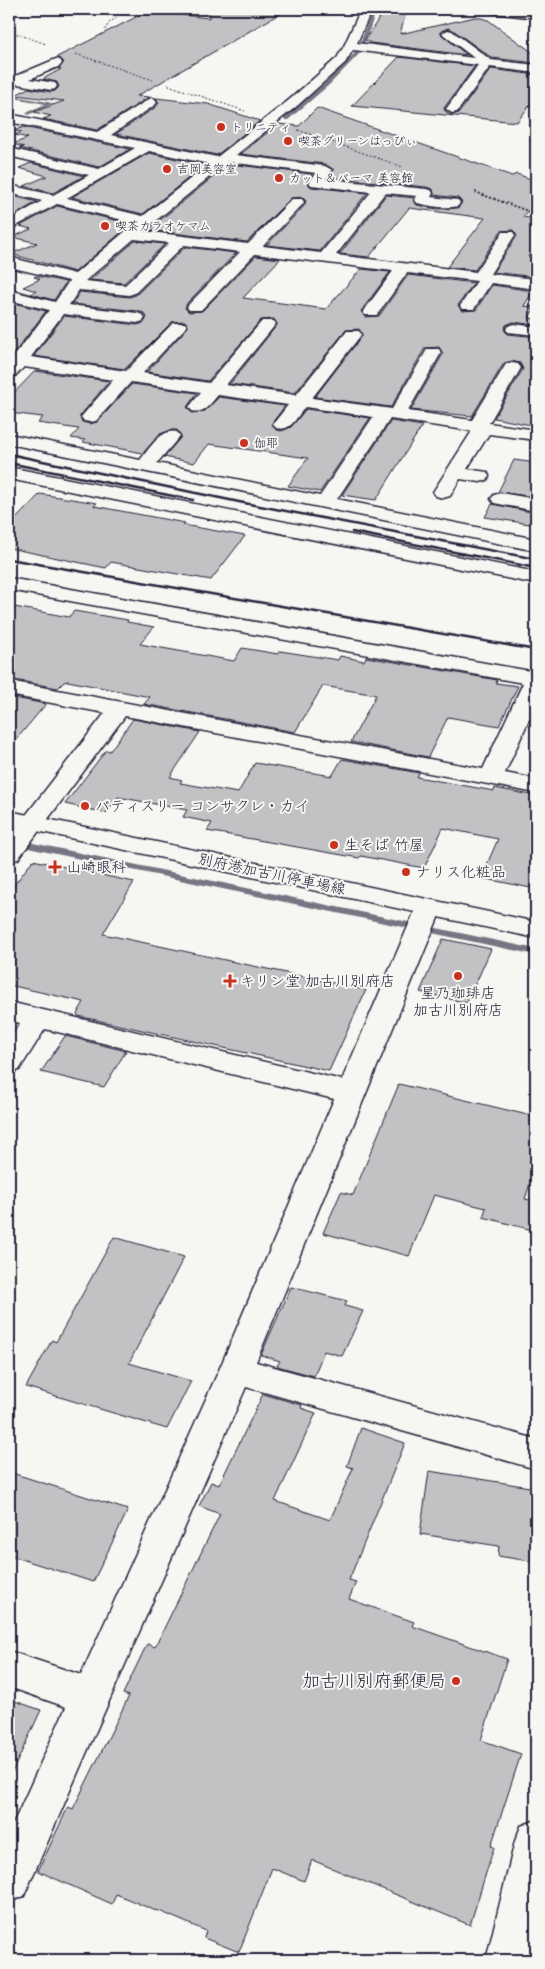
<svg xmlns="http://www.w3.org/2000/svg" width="545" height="1969" font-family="'Shantell Sans','Klee One',sans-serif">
  <rect width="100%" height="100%" fill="#f6f6f2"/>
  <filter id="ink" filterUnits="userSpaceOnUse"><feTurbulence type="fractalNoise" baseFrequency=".02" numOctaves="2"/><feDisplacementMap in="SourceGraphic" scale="10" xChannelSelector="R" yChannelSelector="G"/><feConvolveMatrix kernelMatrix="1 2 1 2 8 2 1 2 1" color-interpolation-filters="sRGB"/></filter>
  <g filter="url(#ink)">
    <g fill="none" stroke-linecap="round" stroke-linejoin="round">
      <path fill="#757583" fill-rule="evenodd" d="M373,9H377L361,52L330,84L288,120H284V118L326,82L357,51Z
        M9,95L48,102L65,108L63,109L50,105L28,115L26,113L45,104L9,97Z
        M9,287L46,298L47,299L44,301L9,291Z
        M11,390L16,391L9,397V392Z
        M9,838L536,949V955L9,844Z"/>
    </g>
    <path fill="#c2c2c4" stroke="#22223b" d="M210,9H288L137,96L149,97L97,130L43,119L51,116L34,112L64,101L16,95L28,88L51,92L55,91L59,87L57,82L43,79L61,69H58L64,62L57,57L148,11L209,18Z
      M385,9H407L400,34L475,17L481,18L488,20L536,55V63L492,58L453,30L448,28L441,31V34L467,55L371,43L365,40Z
      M399,57L475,66L444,108L445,111L451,115L459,113L491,69L536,75V97L517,122L352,106Z
      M156,98L208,104L260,121L217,155L116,134L156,107L159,103Z
      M317,108L512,176L517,174L536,181V200L523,217L536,219V241L528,257L536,258V277L493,272L517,236L513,230L501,231L475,270L447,267L485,218L409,208L369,257L340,254L386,195L414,198L413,201L417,205L437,209L458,208L462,202L458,198L434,195L433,189L426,187L329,177L334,170L325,164L241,154L278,124L299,126Z
      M23,127L130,149L99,167L19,148L24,147L13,144L28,138L15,135L22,132L14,131Z
      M149,153L205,165L143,214L72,197Z
      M31,163L84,176L53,193L24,186L47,176L19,168Z
      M229,164L312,174L307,182L311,187L367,193L320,251L267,245L304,206L306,201L302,197L291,198L247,242L148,230Z
      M9,195L37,202L9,218Z
      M57,206L131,224L75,272L11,254L37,243L13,237L31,229L20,226Z
      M135,241L165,244L124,283L90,280Z
      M185,247L236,253L187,303L185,308L189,312L202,311L256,256L280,259L243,298L326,309L361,269L390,272L361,311L365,317L379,316L408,275L474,283L458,305L462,311L476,310L492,285L533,291L524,306L535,307L529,318L536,319V325L513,322L506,325L504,330L508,334L536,337V426L494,418L523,369L520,363L512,361L504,363L472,416L411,410L443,354L439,347L425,348L391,407L315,397L362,336L359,329L346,330L295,393L230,384L277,325L274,319L261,320L208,381L147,372L188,327L185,321L172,322L125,369L34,356L64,316L137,325L144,323L147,317L144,313L138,311L72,304L80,292L129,297L136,295Z
      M37,276L66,282L54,300L31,294L36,291L23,287L40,279L34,277Z
      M13,303L46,311L14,353H9V305Z
      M35,371L109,381L80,416L82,422L90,424L97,422L132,384L197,393L187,407L192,413L205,411L219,397L285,406L272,423L276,430L282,431L291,427L306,409L370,418L320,492L288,486L308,458L209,444L194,463L164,457L181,437L177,430H171L160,434L143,453L83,442L85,440L71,438L79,429L38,423L43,417L9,413V398Z
      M391,421L422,426L376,500L342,495Z
      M514,460L536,463V497L498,492Z
      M40,494L97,503L94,506L185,523L183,525L245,536L211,580L111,562L106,568L9,548V526Z
      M492,504L536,513V525L485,517Z
      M9,606L69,617L74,611L128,620L127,622L154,627L140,644L234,661L242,648L278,654L280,651L338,660L340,656L364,661L366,657L497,680L496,683L518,686L499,726L448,717L428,757L351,742L376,695L323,686L295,732L144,704L150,697L68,681L64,682L58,688L9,679Z
      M9,697L46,704L9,748Z
      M133,719L200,732L170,777L182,780L180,783L238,793L255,763L332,776L342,759L419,773L417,777L494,791L495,788L536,796V889L481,878L498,839L443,828L424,868L361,856L359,858L207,831L212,823L183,817L187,810L118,797L106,813L65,804L106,750L110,751Z
      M33,860L134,882L103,934L366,990L329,1071L78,1016L77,1014L84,1002L9,985V892Z
      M443,939L491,949L467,1003L420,992Z
      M65,1036L126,1051L104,1087L41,1072Z
      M399,1084L536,1117V1165L525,1199L536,1201V1231L483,1217L486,1208L434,1195L409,1256L323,1233L341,1192L353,1195Z
      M114,1237L184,1257L129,1363L191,1381L167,1429L26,1387L52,1340L56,1342Z
      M291,1287L347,1301L345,1306L363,1311L342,1356L324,1351L314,1376L277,1366L280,1361L261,1355Z
      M263,1394L302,1405L301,1408L316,1413L275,1501L330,1520L353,1468L347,1466L361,1428L405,1443L349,1580L356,1582L349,1599L414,1622L412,1626L507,1659L481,1740L521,1754L491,1846L494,1847L470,1925L312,1860L304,1881L272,1868L239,1952L204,1938L206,1931L157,1910L156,1911L116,1894L112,1904L38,1871L68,1807L73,1809L129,1696L123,1694L147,1644L155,1647L220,1514L199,1506L211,1482L219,1485Z
      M429,1471L536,1488V1562L498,1556L499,1546L420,1534Z
      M9,1472L128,1510L93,1582L9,1555Z
      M9,1699L41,1710L9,1779Z"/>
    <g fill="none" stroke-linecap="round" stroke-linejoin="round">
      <defs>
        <path id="minor" d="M361,9H372L357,43L474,58L444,35L442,33L448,30L452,31L491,60L536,65V73L490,67L457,112L452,113L446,109L478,65L353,50L345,63L297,106L236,155L325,166L332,170L326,179L426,189L431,190L433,193L431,197L458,200L460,203L458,206C446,209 429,206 417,203L415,200L417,196L385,193L336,255L476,272L503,232H513L515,235L490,274L536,279V289L491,283L474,309H462L460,306L477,281L407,273L377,315H365L363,312L393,271L255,254L201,310H189L187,307L189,304L240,252L184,245L135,293L129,295L79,290L69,305L137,313L143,315L145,318L143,321L137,323L63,314L31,357L126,371L173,323H185L187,326L143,373L209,383L262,321H274L276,324L226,385L296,395L347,331H359L361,335L312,398L392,409L425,353L427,349H439L441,353L408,411L472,420L506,364L512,363L518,364L521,368L489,423L536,430V440L489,434L467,469L487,472L489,476L487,480L480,482L460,479L450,496L443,498L436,496L433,492L472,431L390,419L337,499L536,539V551L9,444V434L140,460C150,448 161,428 177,432L180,436L157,463L320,496L373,417L305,407C296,418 291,432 276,428L273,424L288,405L218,395C210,404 205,414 192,411L189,407L201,392L131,382L96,421L90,422L84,421L81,417L113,380L24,367L15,376L9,377V363L49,310L9,300V290L55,302L69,281L9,267V257L75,274L135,223L57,204L9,230V220L42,201L9,193V185L53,195L89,175L9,156V148L99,169L135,148L9,122V114L97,132L151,98L155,99L157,102L155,105L111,135L217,157L289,100L337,58L344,46ZM149,151L209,164L143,216L67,198ZM228,162L316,173L309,182L311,185L371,192L321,253L263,246L302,205L304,202L302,199H292L248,244L143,231ZM134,239L169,243L125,285L85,281Z
          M56,59L60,60L62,63L60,66L30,79L55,83L57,86L55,89L51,90L17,84L11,80L13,77Z
          M514,324L536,327V335L508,332L506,329L508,326Z
          M9,467L536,572V584L9,479Z
          M501,493L536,499V511L494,503L491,499L494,495Z
          M9,578L536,672V704L505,773L536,779V793L125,716L18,859L9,862V837L105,713L9,695V681L483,769L523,683L9,590Z
          M429,900L438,902L442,908L256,1362L536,1439V1469L246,1387L24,1896L9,1902V1833L66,1707L9,1687V1651L81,1675L219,1370L334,1099L45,1029L19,1070L9,1073V1041L20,1023L9,1020V1002L342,1080L416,908L420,902Z
          M536,1820V1932L530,1960H486L515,1841L521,1826Z"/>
        <path id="major" d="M9,811L536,922V938L9,825Z"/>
        <path id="highway" d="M479,9H511L536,12V18L485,12Z"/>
      </defs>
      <use href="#minor" stroke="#22223b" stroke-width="3"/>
      <use href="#major" stroke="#22223b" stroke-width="3"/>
      <use href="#highway" stroke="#22223b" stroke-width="3"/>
      <path stroke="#22223b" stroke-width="1" stroke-dasharray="2 2" stroke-linecap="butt" d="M103,9L114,13L116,18L109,23L105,30
        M9,31L46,44
        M76,54L153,80
        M168,85L245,111
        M298,130L403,167"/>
      <path stroke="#22223b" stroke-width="2" stroke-dasharray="2 2" stroke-linecap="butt" d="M475,192L536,214"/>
      <use href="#minor" fill="#f6f6f2" fill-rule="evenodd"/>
      <use href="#major" fill="#f6f6f2" fill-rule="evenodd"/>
      <use href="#highway" fill="#f6f6f2" fill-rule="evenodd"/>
      <path stroke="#22223b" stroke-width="2.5" d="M9,454L244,503L536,559
        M9,463L193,500
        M352,532L536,568
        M9,559L536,650"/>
    </g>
  </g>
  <g fill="#c8321e" stroke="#f6f6f2" stroke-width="2">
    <circle cx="221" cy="127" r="5"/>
    <circle cx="288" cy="141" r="5"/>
    <circle cx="167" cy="169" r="5"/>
    <circle cx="279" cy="178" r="5"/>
    <circle cx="105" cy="226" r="5"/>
    <circle cx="244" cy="443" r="5"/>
    <circle cx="85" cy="806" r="5"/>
    <circle cx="334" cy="845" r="5"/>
    <path d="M52.5 859.5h5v5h5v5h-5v5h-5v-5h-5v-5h5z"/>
    <circle cx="406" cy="872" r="5"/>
    <circle cx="458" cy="976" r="5"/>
    <path d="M227.5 973.5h5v5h5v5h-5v5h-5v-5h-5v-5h5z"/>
    <circle cx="456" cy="1681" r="5"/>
  </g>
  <g text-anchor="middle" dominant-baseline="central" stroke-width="4" stroke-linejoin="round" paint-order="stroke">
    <g font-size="12" fill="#22223b" stroke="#f6f6f2" text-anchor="start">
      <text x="231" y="127">トリニティ</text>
      <text x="298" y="141">喫茶グリーンはっぴぃ</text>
      <text x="177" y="169">吉岡美容室</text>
      <text x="289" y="178">カット＆パーマ 美容館</text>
      <text x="115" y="226">喫茶カラオケマム</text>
      <text x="254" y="443">伽耶</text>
    </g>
    <g font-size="15" fill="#22223b" stroke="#f6f6f2" text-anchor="start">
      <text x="95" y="806">パティスリー コンサクレ・カイ</text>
      <text x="344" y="845">生そば 竹屋</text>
      <text x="66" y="867">山崎眼科</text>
      <text x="416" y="872">ナリス化粧品</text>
      <text x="240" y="981">キリン堂 加古川別府店</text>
      <text x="458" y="993" text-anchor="middle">星乃珈琲店<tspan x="458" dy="17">加古川別府店</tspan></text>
    </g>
    <g font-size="15" fill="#22223b" stroke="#f6f6f2">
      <text transform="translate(272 874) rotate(12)">別府港加古川停車場線</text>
    </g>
    <g font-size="18" fill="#22223b" stroke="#f6f6f2" text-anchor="end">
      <text x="446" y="1681">加古川別府郵便局</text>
    </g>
  </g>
  <rect width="545" height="1969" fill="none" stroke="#f6f6f2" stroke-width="30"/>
  <rect x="15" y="15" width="515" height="1939" fill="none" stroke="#22223b" stroke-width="2" filter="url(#ink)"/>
</svg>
